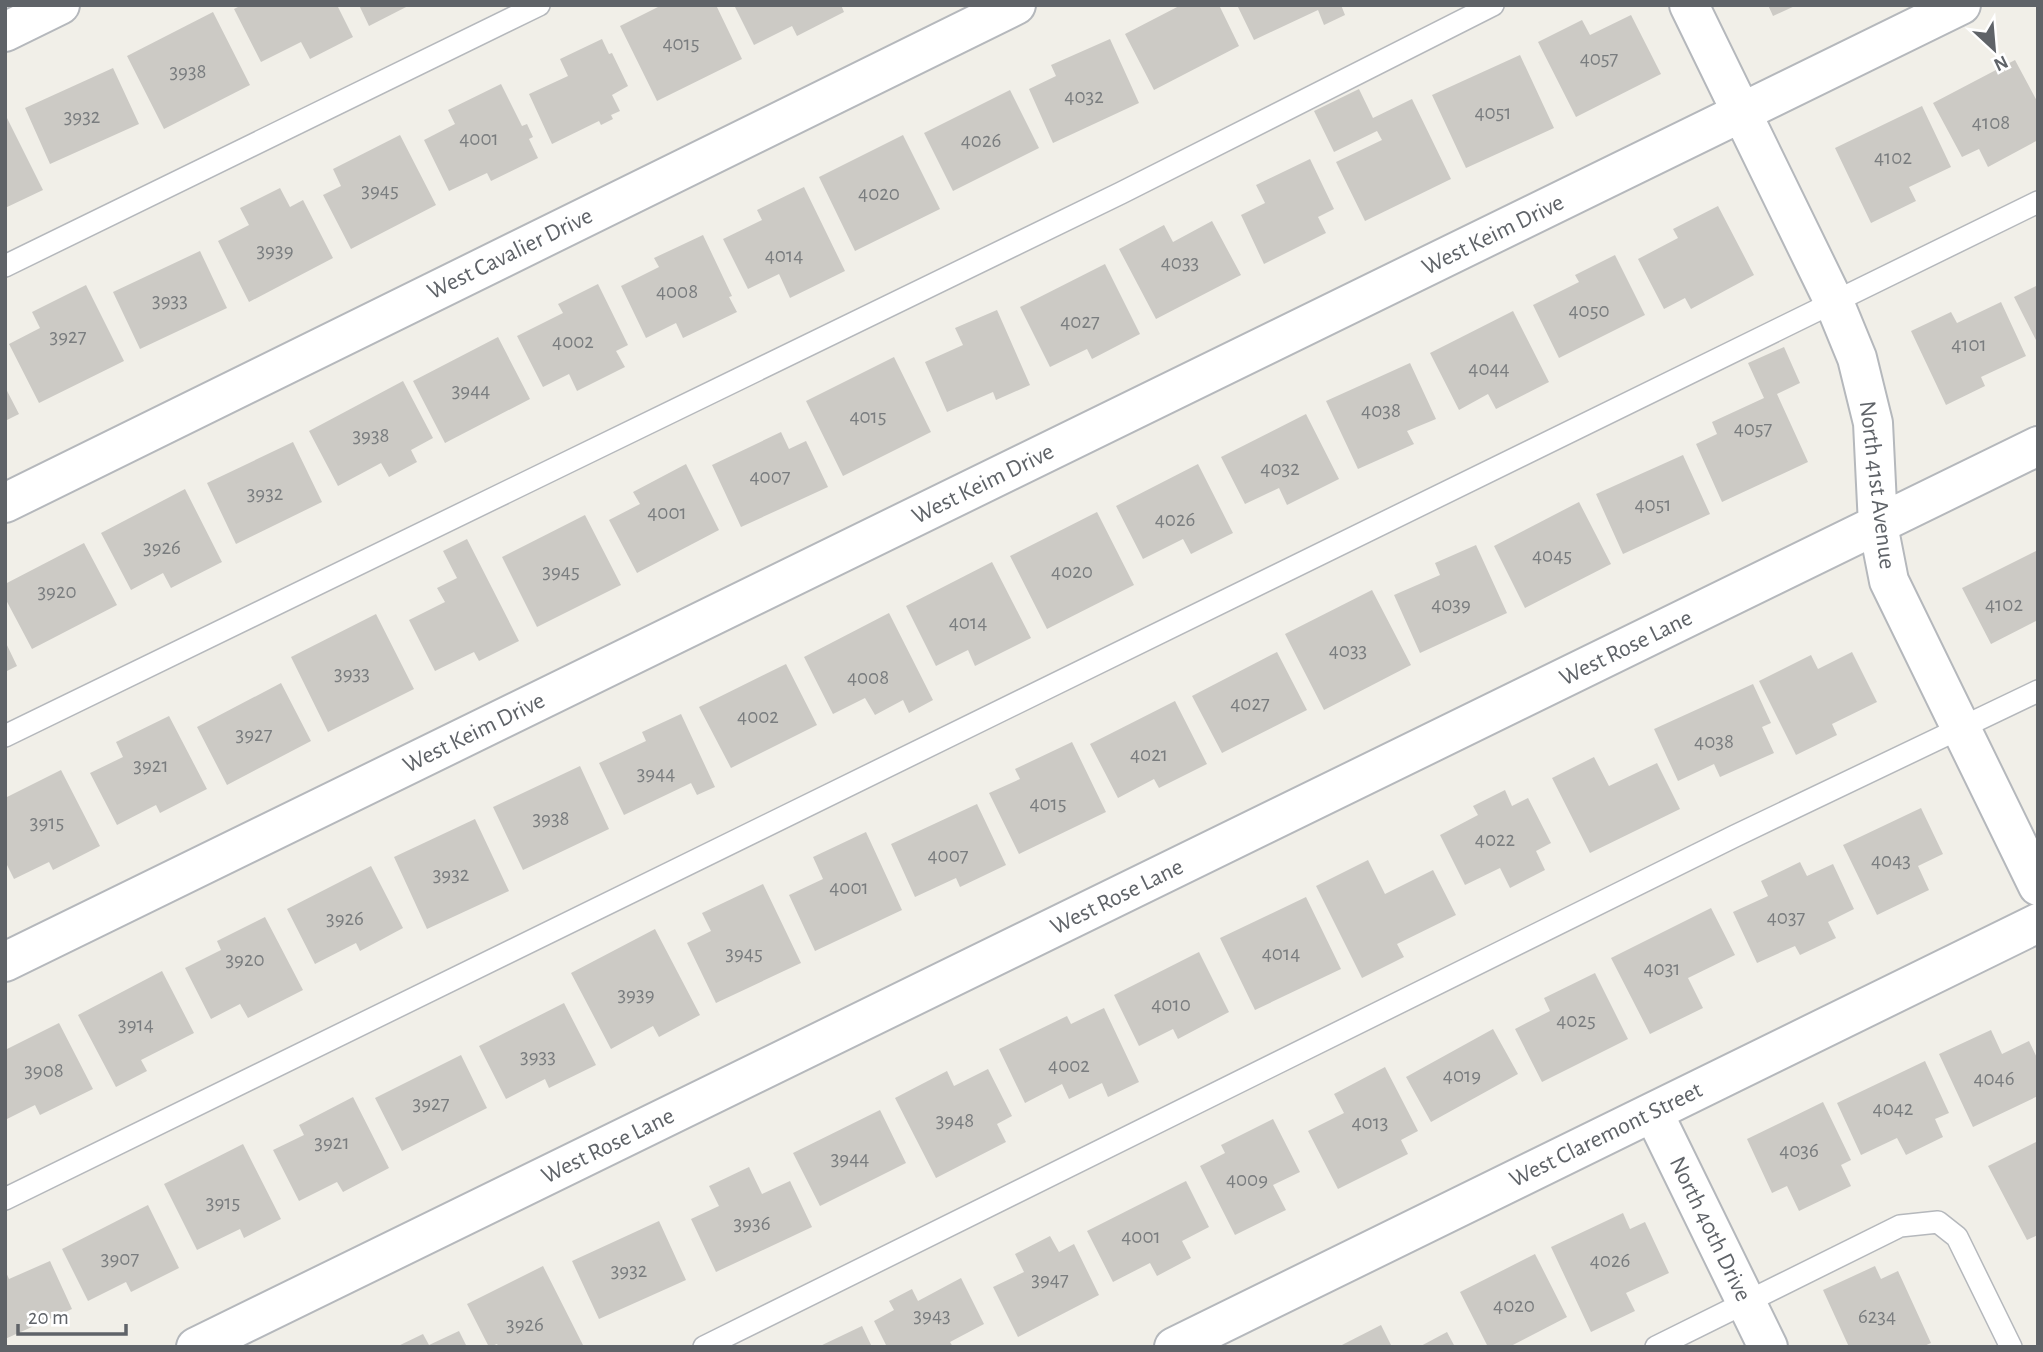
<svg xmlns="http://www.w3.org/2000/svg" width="2043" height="1352" font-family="'Alegreya Sans',sans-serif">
  <rect width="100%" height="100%" fill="#f1efe8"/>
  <path fill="#cccac5" d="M242,5H337L353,37L310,59L301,42L261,62L234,9Z
    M359,5H410L369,26Z
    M662,5H716L742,59L657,101L620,26Z
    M734,5H841L844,12L797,36L792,26L754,45Z
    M1181,5H1219L1239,46L1154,90L1125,34Z
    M1237,5H1341L1345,15L1324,25L1318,10L1254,40Z
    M1768,5H1797L1773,16Z
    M213,12L250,85L164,129L127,56Z
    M1631,15L1661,74L1576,117L1538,42L1582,20L1590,35Z
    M602,39L609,54L612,53L628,86L612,95L620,111L611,115L613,119L601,125L599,121L552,144L529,94L568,76L560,59Z
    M1110,39L1139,103L1053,143L1029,89L1056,76L1051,65Z
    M1520,55L1554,128L1466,168L1432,95Z
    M2015,60L2038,103V140L1988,167L1979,149L1962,157L1933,103Z
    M113,68L139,124L50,164L25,108Z
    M501,84L522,126L527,124L533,137L529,139L538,158L491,181L487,173L449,191L424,140L455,124L448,110Z
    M1359,89L1373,118L1412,99L1451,179L1365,221L1336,162L1382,140L1377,131L1334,152L1314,111Z
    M1010,90L1039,148L953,191L924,133Z
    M1922,106L1951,167L1909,187L1916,201L1871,223L1835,148Z
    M5,114L43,190L5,208Z
    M400,135L436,205L351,249L323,195L341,186L333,169Z
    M903,135L940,209L855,251L819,177Z
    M1310,159L1334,209L1318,217L1326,233L1264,264L1241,215L1265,203L1256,185Z
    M804,187L845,271L790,298L779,274L748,289L723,239L762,220L757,210Z
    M280,188L290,207L303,200L333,258L249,302L218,241L249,225L240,208Z
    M1718,206L1754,275L1691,309L1685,298L1664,309L1638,259L1678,238L1673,229Z
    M1212,221L1241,275L1156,319L1119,249L1164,225L1173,242Z
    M703,235L732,296L729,297L737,312L683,338L676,323L646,338L621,286L659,267L654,258Z
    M200,251L227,308L140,349L113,292Z
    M1615,255L1645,315L1559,358L1533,305L1579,282L1575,275Z
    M1105,264L1140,334L1092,359L1087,349L1050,367L1020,307Z
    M598,284L628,345L616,351L625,367L577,391L569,374L543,387L517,336L563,313L558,304Z
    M86,285L124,361L39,403L9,344L40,328L32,312Z
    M2038,285V344L2014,297Z
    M2001,302L2026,356L1981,377L1985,386L1946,405L1911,331L1951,312L1957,323Z
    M997,310L1030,385L996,400L993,392L947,412L925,362L963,345L955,328Z
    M1513,311L1549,382L1496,409L1488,394L1459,410L1430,353Z
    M498,337L530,399L445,443L413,381Z
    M1784,347L1800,383L1777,394L1808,462L1722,502L1696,444L1717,434L1712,422L1764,398L1748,363Z
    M894,357L931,432L843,476L806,401Z
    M1410,363L1436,419L1407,431L1414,444L1358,469L1326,401Z
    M403,381L433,438L411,450L417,462L389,477L381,463L338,486L309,431Z
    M5,387L19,414L5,421Z
    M1306,414L1339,479L1287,505L1279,488L1245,504L1221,457Z
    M781,432L789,449L806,441L828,487L741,527L712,465Z
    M293,442L322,502L236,544L207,483Z
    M1683,455L1710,514L1623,554L1596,494Z
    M686,464L719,530L637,573L609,520L640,504L633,492Z
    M1198,464L1233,533L1191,554L1183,539L1143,559L1116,506Z
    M185,489L222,562L171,588L163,573L131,590L101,533Z
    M1579,502L1611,564L1525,608L1494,546Z
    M1097,512L1134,585L1047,629L1010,556Z
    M585,515L621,585L537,627L502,557Z
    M467,539L519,641L479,661L474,652L435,671L409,620L445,602L437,588L457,578L443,551Z
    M84,543L117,605L32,649L5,598V584Z
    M1476,545L1507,613L1420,653L1394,595L1440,575L1435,563Z
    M2038,550V620L1991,644L1962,588Z
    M992,562L1031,638L975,666L968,650L936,666L906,606Z
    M1372,590L1411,665L1324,710L1285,634Z
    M889,613L933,700L909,713L903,700L875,715L865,698L833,714L804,657Z
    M376,614L414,689L328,732L291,657Z
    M5,641L17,666L5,672Z
    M1277,652L1307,710L1222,753L1192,696Z
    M1852,652L1877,702L1832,724L1837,735L1796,755L1759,681L1811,655L1818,669Z
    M786,664L817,725L731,768L699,707Z
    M281,683L311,741L227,785L197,727Z
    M1753,684L1771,723L1762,727L1774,753L1720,777L1714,764L1678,781L1654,729Z
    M1175,701L1207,764L1159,788L1154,779L1118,798L1090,744Z
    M681,714L715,787L697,795L691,783L624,815L599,763L646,741L642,732Z
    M169,716L207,789L160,813L156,805L117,825L90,773L123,757L116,742Z
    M1072,742L1106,812L1019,854L989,793L1020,779L1015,769Z
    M1594,757L1609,786L1657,763L1680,809L1590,853L1552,778Z
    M580,766L609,829L523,870L493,807Z
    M61,770L100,846L53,870L49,862L14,879L5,861V798Z
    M1505,790L1512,806L1528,798L1551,843L1536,851L1545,870L1510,888L1500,868L1465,885L1440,835L1478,815L1473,806Z
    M977,804L1006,865L960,887L956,878L915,897L891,844Z
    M1921,808L1943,854L1918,866L1929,890L1877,915L1843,845Z
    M475,819L509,891L427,929L394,857Z
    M866,832L902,910L815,951L789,895L823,879L813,857Z
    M1368,860L1385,894L1433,870L1456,915L1397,944L1404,957L1362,978L1316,886Z
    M1800,862L1807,876L1833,864L1854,909L1828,922L1836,938L1800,955L1795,946L1757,963L1733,912L1768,896L1761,881Z
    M371,866L403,928L360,951L356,943L315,964L287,909Z
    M763,884L801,963L716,1003L687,943L711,931L702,913Z
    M1306,897L1341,969L1255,1010L1220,938Z
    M1711,908L1735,955L1688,978L1703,1008L1650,1034L1611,958Z
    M265,917L303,990L248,1018L240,1004L211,1019L185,968L221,950L217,941Z
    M655,929L700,1015L659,1037L653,1026L611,1049L571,973Z
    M1199,952L1229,1012L1178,1039L1173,1029L1139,1046L1114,995Z
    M162,971L194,1033L141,1060L147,1071L116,1087L78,1015Z
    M1595,973L1628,1039L1542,1082L1515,1029L1550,1011L1544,998Z
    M564,1003L596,1065L549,1088L545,1079L506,1099L479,1046Z
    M1104,1008L1139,1082L1108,1097L1102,1083L1069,1099L1062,1084L1025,1103L999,1049L1067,1016L1071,1024Z
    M59,1023L93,1089L40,1115L35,1105L5,1120V1050Z
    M1493,1029L1518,1074L1431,1122L1406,1077Z
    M1991,1030L2002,1054L2029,1041L2038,1060V1096L1973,1127L1939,1054Z
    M461,1055L487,1108L402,1151L375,1098Z
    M1925,1061L1949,1113L1935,1119L1943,1137L1906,1155L1897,1138L1861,1155L1837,1103Z
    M1385,1067L1418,1131L1401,1140L1408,1154L1338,1189L1308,1131L1344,1113L1334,1094Z
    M988,1069L1012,1116L997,1124L1006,1142L936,1178L895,1098L947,1071L954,1086Z
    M353,1097L389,1168L343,1192L337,1182L299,1201L273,1150L304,1135L299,1125Z
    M1823,1102L1851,1160L1841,1165L1851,1186L1799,1211L1787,1186L1772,1193L1747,1139Z
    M880,1110L906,1163L820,1206L793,1153Z
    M1273,1119L1300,1172L1273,1185L1286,1210L1235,1235L1200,1166L1225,1153L1221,1145Z
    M2038,1141V1235L2027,1240L1988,1166Z
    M243,1144L281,1219L244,1238L240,1229L197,1250L164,1184Z
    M749,1167L762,1194L790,1181L812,1227L716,1272L691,1219L719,1206L709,1186Z
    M1186,1181L1209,1227L1182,1241L1191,1258L1157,1276L1150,1263L1113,1282L1087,1231Z
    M148,1205L179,1268L131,1292L126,1282L88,1301L62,1249Z
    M1623,1213L1630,1229L1645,1222L1669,1273L1626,1293L1635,1311L1591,1332L1551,1247Z
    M659,1221L686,1280L599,1319L572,1261Z
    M1050,1236L1059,1252L1074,1244L1099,1295L1018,1337L993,1287L1024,1272L1015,1254Z
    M1535,1254L1567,1317L1509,1347H1488L1460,1292Z
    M50,1261L72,1309L5,1339V1270L9,1279Z
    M543,1266L583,1345L499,1347L497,1344L489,1347L467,1304Z
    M1875,1266L1881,1279L1898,1271L1931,1343L1922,1347H1849L1823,1290Z
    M961,1278L984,1324L950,1342L953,1347H887L874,1321L894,1310L889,1301L912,1289L918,1301Z
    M1381,1325L1392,1347H1338Z
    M862,1326L872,1347H818Z
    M459,1331L467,1347H396L423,1334L429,1345Z
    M1447,1332L1455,1347H1419Z"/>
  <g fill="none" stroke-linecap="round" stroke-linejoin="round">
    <defs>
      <path id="lane" d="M5,266L539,5
        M5,736L1121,193L1493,5
        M5,1199L2038,202
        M704,1347L1735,836L2038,691
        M1656,1347L1900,1226L1938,1222L1957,1237L2011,1347"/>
      <path id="street" d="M1689,5L1834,302L1857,358L1873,423L1878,525L1889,581L2038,886
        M5,32L60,5
        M5,503L1016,5
        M5,962L1961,5
        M1653,1112L1768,1347
        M196,1347L2038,446
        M1174,1347L2038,923"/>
    </defs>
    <use href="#lane" stroke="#b5b8bc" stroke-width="24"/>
    <use href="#street" stroke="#b5b8bc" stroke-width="42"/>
    <use href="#lane" stroke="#fff" stroke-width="21"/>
    <use href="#street" stroke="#fff" stroke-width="38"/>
  </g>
  <g text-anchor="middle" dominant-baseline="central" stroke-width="7" stroke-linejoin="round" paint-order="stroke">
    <g font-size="21" fill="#7a7d7f">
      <text x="681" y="43">4015</text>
      <text x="1599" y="58">4057</text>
      <text x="188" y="71">3938</text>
      <text x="1084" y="96">4032</text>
      <text x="1493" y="112">4051</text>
      <text x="82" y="116">3932</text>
      <text x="1991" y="122">4108</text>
      <text x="479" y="138">4001</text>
      <text x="981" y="140">4026</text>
      <text x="1893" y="157">4102</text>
      <text x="380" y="190">3945</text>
      <text x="879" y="193">4020</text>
      <text x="275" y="250">3939</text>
      <text x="784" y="255">4014</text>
      <text x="1180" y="262">4033</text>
      <text x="677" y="291">4008</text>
      <text x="170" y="300">3933</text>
      <text x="1589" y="310">4050</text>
      <text x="1080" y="321">4027</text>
      <text x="68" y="336">3927</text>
      <text x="573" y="341">4002</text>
      <text x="1969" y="344">4101</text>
      <text x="1489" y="368">4044</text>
      <text x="471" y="390">3944</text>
      <text x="1381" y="410">4038</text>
      <text x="868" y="416">4015</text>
      <text x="1753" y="428">4057</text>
      <text x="371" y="435">3938</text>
      <text x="1280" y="468">4032</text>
      <text x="770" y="476">4007</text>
      <text x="265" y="493">3932</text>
      <text x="1653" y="504">4051</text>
      <text x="667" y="512">4001</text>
      <text x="1175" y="519">4026</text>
      <text x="162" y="547">3926</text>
      <text x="1552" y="555">4045</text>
      <text x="561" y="571">3945</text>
      <text x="1072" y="571">4020</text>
      <text x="57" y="591">3920</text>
      <text x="1451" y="604">4039</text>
      <text x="2004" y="604">4102</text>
      <text x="968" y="622">4014</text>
      <text x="1348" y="650">4033</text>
      <text x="352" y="673">3933</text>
      <text x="868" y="677">4008</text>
      <text x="1250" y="703">4027</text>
      <text x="758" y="716">4002</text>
      <text x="254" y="734">3927</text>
      <text x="1714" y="741">4038</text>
      <text x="1149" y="754">4021</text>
      <text x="151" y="765">3921</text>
      <text x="656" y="773">3944</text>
      <text x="1048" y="803">4015</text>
      <text x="551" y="818">3938</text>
      <text x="47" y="822">3915</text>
      <text x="1495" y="839">4022</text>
      <text x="948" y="855">4007</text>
      <text x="1891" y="860">4043</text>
      <text x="451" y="874">3932</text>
      <text x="849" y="887">4001</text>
      <text x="1786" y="917">4037</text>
      <text x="345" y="918">3926</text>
      <text x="744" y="953">3945</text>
      <text x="1281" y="953">4014</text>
      <text x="245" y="959">3920</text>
      <text x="1662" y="968">4031</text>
      <text x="636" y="994">3939</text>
      <text x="1171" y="1004">4010</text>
      <text x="1576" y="1020">4025</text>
      <text x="136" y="1024">3914</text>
      <text x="538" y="1056">3933</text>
      <text x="1069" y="1065">4002</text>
      <text x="44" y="1070">3908</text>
      <text x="1462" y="1075">4019</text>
      <text x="1994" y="1078">4046</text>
      <text x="431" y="1103">3927</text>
      <text x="1893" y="1108">4042</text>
      <text x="955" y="1120">3948</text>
      <text x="1370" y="1122">4013</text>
      <text x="332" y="1142">3921</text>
      <text x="1799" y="1150">4036</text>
      <text x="850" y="1158">3944</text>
      <text x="1247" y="1179">4009</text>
      <text x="223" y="1202">3915</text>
      <text x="752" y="1223">3936</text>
      <text x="1141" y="1236">4001</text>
      <text x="120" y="1258">3907</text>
      <text x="1610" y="1260">4026</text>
      <text x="629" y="1270">3932</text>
      <text x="1050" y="1279">3947</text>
      <text x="1514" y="1305">4020</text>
      <text x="932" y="1315">3943</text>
      <text x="1877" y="1316">6234</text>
      <text x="525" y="1324">3926</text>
    </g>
    <g font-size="24" fill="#5f6368" stroke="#fff">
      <text transform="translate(1493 235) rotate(-26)">West Keim Drive</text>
      <text transform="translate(510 254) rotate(-26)">West Cavalier Drive</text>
      <text transform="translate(983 484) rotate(-26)">West Keim Drive</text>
      <text transform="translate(1877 485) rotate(83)">North 41st Avenue</text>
      <text transform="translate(1626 648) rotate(-26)">West Rose Lane</text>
      <text transform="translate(474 733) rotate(-26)">West Keim Drive</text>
      <text transform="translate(1117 897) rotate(-26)">West Rose Lane</text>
      <text transform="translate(1606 1135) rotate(-26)">West Claremont Street</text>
      <text transform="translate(608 1146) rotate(-26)">West Rose Lane</text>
      <text transform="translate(1710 1229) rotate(64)">North 40th Drive</text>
    </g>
  </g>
  <rect width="2043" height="1352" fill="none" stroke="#5f6368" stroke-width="14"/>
  <g transform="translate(1994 49) rotate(154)" stroke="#ffffff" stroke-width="5" paint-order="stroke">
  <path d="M0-5L12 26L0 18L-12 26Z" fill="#5f6368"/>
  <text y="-10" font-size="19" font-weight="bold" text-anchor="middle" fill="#5f6368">N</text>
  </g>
  <path d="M18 1324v10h108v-10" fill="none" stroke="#5f6368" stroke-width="3.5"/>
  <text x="28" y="1324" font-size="21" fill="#5f6368" stroke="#ffffff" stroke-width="5" paint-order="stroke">20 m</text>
</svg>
